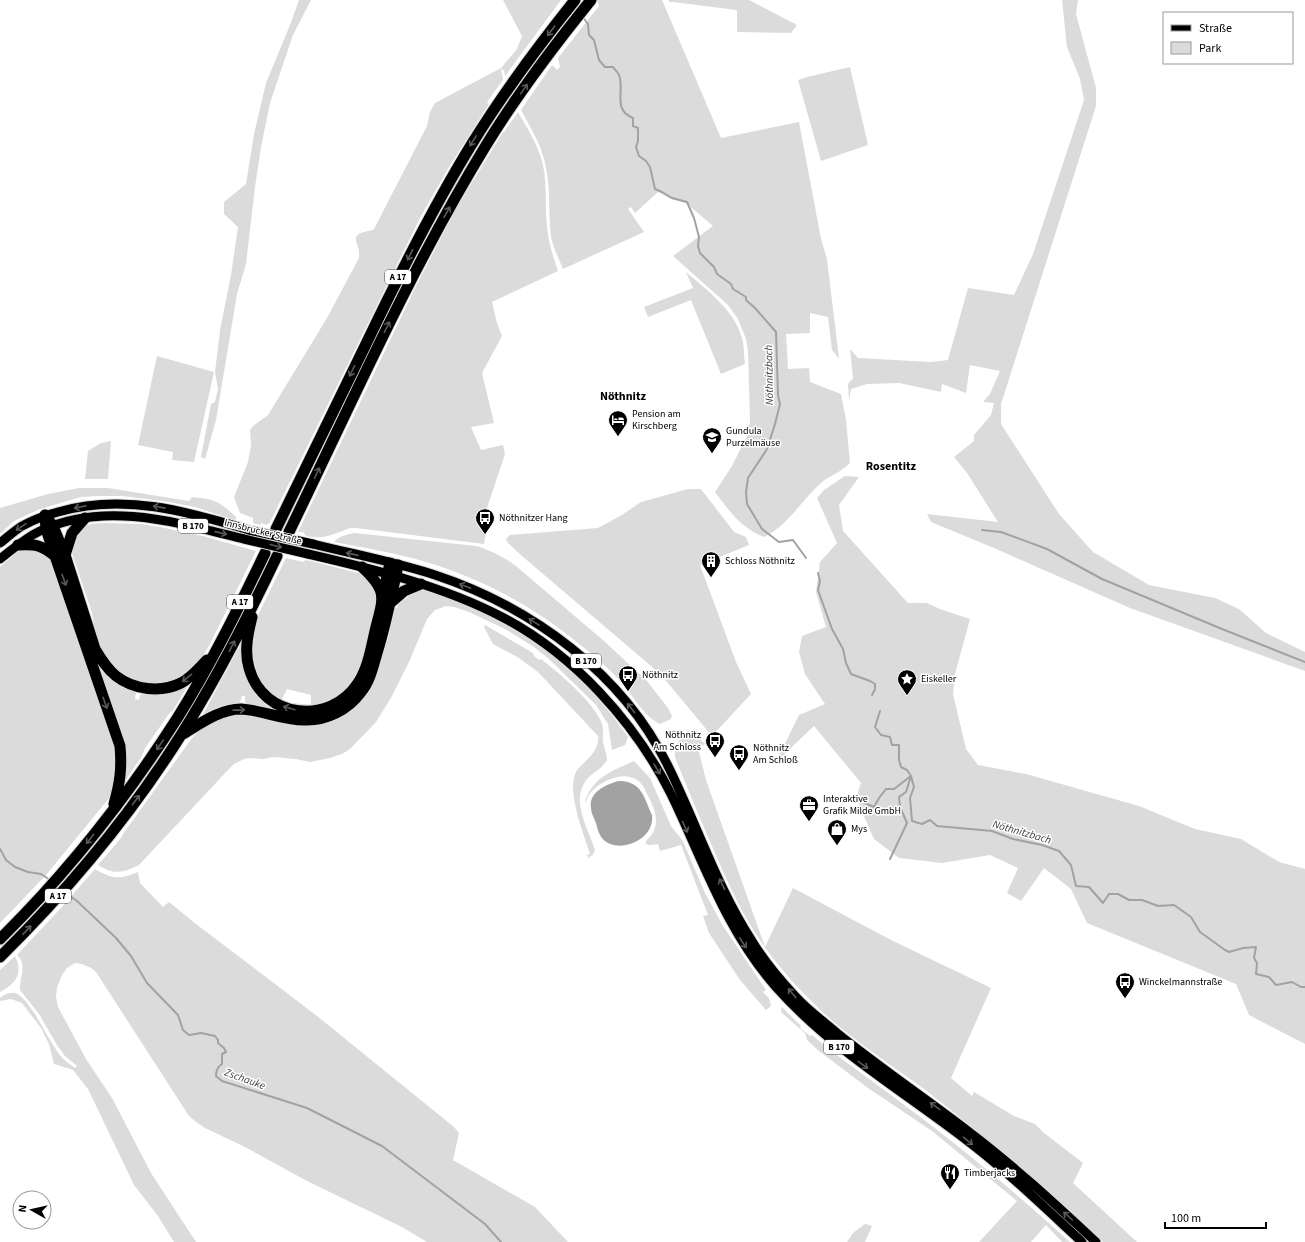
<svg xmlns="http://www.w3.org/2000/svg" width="1305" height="1242" font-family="'Source Sans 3',sans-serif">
  <rect width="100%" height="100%" fill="#fff"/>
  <path fill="#dbdbdb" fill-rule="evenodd" d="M299,0H311L293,35L270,103L261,147L255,187L246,264L237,294L216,420L205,459L201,457L211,404L215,402L218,389L215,372L220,330L231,275L238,227L224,214V202L246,184L254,134L266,83L290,25Z
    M503,0H561L505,76L504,70L501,69L503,80L487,102L489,104L449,167L420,218L269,524L268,523L267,525L261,523L260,525L253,523V518L240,513L234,497L248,462L251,445L250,430L253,426L268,415L327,318L359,258C359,256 359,254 359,252C359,245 352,238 359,234C363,231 369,232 374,229L427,126L430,112L435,103L501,68L517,49L522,36Z
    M597,0H662L721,138L799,122L821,239L827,259L839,359L832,350L828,317L810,313V333L786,334L788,369L809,368L810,382L841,394L846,420L850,463C843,471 831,475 822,482C802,499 789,525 764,537C741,528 730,512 715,492L732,466L747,436L750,422L748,351L746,339L738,319L728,305L673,256L713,226L686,203L671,199L658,192L635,213L631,207L628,209L644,232L563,269C559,259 553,247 551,237C548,212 551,187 545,163C541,144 530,127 521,110L552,65L557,70L560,67L558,58L599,6Z
    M668,0H749L797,25L791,33L737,32V10L673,2H670Z
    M1062,0H1078L1076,14L1096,88V106L1001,404V424L1059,514L1093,552L1149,585L1215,598L1239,609L1266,633L1305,652V671L1130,608L994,548L931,522L927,514L998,522L967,473L954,457L974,441V435L991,415L994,403L983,402L990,394L1000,371L970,365L966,393L942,384L941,392L899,383L867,384L851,389L849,400L848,384L853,378L850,349L858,358L931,362L948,360L968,288L1014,295L1033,254L1084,100L1080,79L1067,47Z
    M850,67L868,145L821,161L798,80L807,77Z
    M518,112C527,128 539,146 543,165C547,185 545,206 547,226C548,241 553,256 558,271L492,302L497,323L502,336L482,373L494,423L471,427L481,450L503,445L505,454L482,523L483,528H489L486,532L484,544L356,528C348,527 342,532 334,534C324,538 316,538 306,536L303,532H298L416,286L456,209L503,132H504Z
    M686,272C708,291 737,312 743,342C744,349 744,356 745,364L721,374L691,300L648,317L644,307L693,288Z
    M157,356L214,372L194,462L172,460L173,452L138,445Z
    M111,441L108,479H85L88,451L101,443Z
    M845,476L859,477L839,505L843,531L908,603H927L940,609L970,619L955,674L953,694L966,749L978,765L1026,774L1139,806L1195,829L1241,839L1279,862L1305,869V1044L1249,1015L1236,984L1087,923L1071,889L1044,868L1021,901L1007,893L1018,868L990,855L942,863L899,858L874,839L856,798L861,783L814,726L776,762L799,715L825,704L805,674L799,652L802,636L826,627L816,592L820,562L837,543L817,498L824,490Z
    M79,488H108L189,501L192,497C216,499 220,502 237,518L234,520L195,507L163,501L122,496H98L81,497L40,509L14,521L0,534V508L48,494Z
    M688,489H701L734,532L746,537L749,545L700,565L736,662L751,694L712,736L667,682L651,666L522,556L508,543L506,539L510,535L598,528L622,515L641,502Z
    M105,523L141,524L160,527L203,536L256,551L209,646L199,662L181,678L161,685L135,682L118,672L103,654L96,639L92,613L72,553C71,547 73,543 75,537C81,523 92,524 105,523Z
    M355,533L476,546C492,551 502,556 516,566L604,641L647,681L668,708L672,716L671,719L660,724C643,716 633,695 621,682C609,668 592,654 578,643C534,607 481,578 426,562C396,553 365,548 334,542C339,536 348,534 355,533Z
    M33,548L44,552L54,562L116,743L119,770L110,797L46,875L0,923V567L20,550Z
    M286,558L304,562L305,560L311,561L362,574V576L368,580L373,584L377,594V606L362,670L357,680L330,704L299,708L271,696L251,668L253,631L259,613ZM287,689L311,695V705L292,703L282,699Z
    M427,589L442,594L498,618V621C550,647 595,689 628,737L625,745L612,750L608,724L596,705L549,659L534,647L505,629L469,612L454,607L446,606L435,610L427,619L409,662L392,696L376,722L350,749L342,754L330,758L310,762L296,759L274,757L263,759L250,758L244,759L234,764L228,770L139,865C123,873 114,875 98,865L121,838L123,834L192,738L201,729L219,718L239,714L320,722L381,656L388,639L395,608H397L399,603H401L405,598L406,599L408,597V596C414,591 419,590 426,591Z
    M485,625L533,653L534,656L539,660L541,659C559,673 595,703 602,724C604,730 602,736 603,742C604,748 607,754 607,760C602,769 593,772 587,779C570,801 588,828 595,850L593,855L589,857V859L587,855L590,854C584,834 565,789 577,770C586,760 600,751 598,736L538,672L519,658L493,644L484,627Z
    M243,640L250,680L294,714L357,691L301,716L248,706L245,702V696H242L239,705L201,718Z
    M94,658L99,666H101L134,690L136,692L135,699L139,700L140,695L145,692L189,684L172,712L171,711L145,748L142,756L125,781L123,785Z
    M687,735C695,735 699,738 705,744L698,748L706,780L765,947L793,888L891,940L991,988L951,1078L972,1096L974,1092L1014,1116L1035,1124L1044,1133L1083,1163L1073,1183L1137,1242H1103C1045,1189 986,1137 924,1089C898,1070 871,1052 846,1032C816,1008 789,980 766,949C743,917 727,882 712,846C699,817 687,787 675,757C674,747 677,739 687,735Z
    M634,761L650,778L671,826L683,841L705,893L723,926L766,990L763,992L769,998L771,1006L766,1010L740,980L709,933L703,916L708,915L681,845L660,851L658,844L649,845L646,844V841C662,827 656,810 647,794C644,787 641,781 633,778C623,774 613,777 604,782C595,787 589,792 586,802H585C592,777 613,771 634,761Z
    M95,869C112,879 120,880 138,872L140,883L163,907L169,902L196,924L317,1016L454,1127L459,1133L453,1160L535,1207L568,1242H427L402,1227L307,1181L243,1146L205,1128L195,1121L189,1116L96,972L91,968L82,964L75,963L67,968L62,975L57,987L56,997L58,1007L86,1059L112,1098L151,1173L196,1242H174L158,1216L134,1185L88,1089L73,1070L54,1064L49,1044L41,1028L22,1003L11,999L0,1001V998C4,995 9,992 15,993C30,998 47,1038 57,1051C61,1058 68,1063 75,1068L77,1066L65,1056L57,1045L39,1014L20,990C19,977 28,965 17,955L60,909Z
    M15,956C24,974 15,984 0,992V970Z
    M782,1007L801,1026L800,1028L810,1036L812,1035C840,1059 870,1079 899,1101C959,1145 1015,1192 1070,1242H1062L1046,1225L1031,1242H979L1017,1201L932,1131L868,1088L819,1051L807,1040L805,1033L782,1013L781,1010Z
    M865,1224L872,1226L865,1242H847L853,1233Z"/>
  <path fill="#a2a2a2" d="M619,781C642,781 644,798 652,815C655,837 626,852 608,843C600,839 598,831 596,823C594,818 591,813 591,808C588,792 607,784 619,781Z"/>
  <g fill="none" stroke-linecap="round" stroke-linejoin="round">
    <path stroke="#a2a2a2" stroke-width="2" d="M582,16L588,24L589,35L594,40L599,60L605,67H613C614,69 618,72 619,75C625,90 612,110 633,118V126L638,128V141L636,147L639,156L646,161L650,167L655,189L662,192L672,198L687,202L694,218L699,237L698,246L700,253L714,267L717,274L731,284L733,289L746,297V300L755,308L776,332L778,395L780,404L775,424L767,449L748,478L746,492L747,504L762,529L779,542L793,540L806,558
      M982,530L1001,532L1047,549L1102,579L1222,629L1305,662
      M818,573L820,581L818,590L832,629L843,649L846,663L851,674L870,681L875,684V689L872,695
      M911,776L914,787L910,798L912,821L922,824L930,820L937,826L992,831L1013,839L1042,845L1059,851L1071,865L1076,886L1089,887L1103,903L1109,894H1118L1129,900H1142L1158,906L1174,905L1191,917L1200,932L1225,950L1229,952L1243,948L1256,947L1254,958L1257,963L1256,974L1269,977L1276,985L1292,982L1301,987H1305
      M865,803L874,807L879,798L886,789H894L911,776L907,770L901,767L899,760V745H892L890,737L881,735L875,727L880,711
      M0,849L6,860L15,867L28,872L41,874L50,880
      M890,859L907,823L900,807L899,797L906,792L911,776
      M66,893L77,901L116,938L131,956L147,983L178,1015L183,1030L189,1035L201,1033L215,1036L218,1040V1043L224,1048L226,1052L222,1054V1064C217,1067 216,1071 216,1076L222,1081L307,1108L382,1146L485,1224L501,1242"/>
    <defs>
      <path id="primary" d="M0,543C8,537 16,529 24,525C35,519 47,515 58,512C123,493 187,511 249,530
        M313,544C353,554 395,562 435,575C532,607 624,674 669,768C697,825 717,887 752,941C764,961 780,980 796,997C808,1010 823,1021 837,1033C879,1067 925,1098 968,1131C1013,1165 1055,1204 1096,1242
        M308,554C373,569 443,586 502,617C573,654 635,722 671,794C703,860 726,931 776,987C830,1048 900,1089 965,1139C1006,1170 1044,1207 1082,1242
        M0,559C13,549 25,538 40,531C105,500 179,523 244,539"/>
      <path id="highway" d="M45,515L53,526L65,555L95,649C101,659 107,669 116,676C134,690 161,693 181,683C191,678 199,668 207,660
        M45,516L46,529L55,556
        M276,529C306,467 336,406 366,344C399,275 433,207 473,142C504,92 539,45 575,0
        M289,532C352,402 410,270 485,147C516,96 553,47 591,0
        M18,545C36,544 41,545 55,556L120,746C122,768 120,783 114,804
        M65,555L72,533L85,518
        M383,595L390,563
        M389,604L404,591L421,584
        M252,617C248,633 244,651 249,668C263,719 330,726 358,683C368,668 371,648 375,631C383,598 389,592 362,567
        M183,734C200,724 220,709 241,709C262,710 282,720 304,720C326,721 348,710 361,692C370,681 373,667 377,653C386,624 392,594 398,565
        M0,939C68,872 127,797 178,717C211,664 238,609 265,553
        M0,957C68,890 130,816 181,735C217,678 248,617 277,556"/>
    </defs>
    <use href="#primary" stroke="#dbdbdb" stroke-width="11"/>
    <use href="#highway" stroke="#dbdbdb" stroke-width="13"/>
    <use href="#primary" stroke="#000" stroke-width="9"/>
    <use href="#highway" stroke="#000" stroke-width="11"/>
    <defs>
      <path id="primary-bridge" d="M249,530L313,544
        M244,539L308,554"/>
    </defs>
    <use href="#primary-bridge" stroke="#dbdbdb" stroke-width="11" stroke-linecap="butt"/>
    <use href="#primary-bridge" stroke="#000" stroke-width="9"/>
  </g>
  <defs><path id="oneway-shaft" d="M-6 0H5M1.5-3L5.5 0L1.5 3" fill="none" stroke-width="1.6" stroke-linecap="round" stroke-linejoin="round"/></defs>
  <g stroke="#595959">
    <use href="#oneway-shaft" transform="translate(551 31) rotate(127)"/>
    <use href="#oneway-shaft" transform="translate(524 89) rotate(-55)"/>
    <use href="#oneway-shaft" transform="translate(473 141) rotate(122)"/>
    <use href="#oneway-shaft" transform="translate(447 212) rotate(-61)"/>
    <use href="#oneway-shaft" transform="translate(410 255) rotate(117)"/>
    <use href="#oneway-shaft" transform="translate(387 327) rotate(-64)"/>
    <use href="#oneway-shaft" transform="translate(352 371) rotate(116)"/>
    <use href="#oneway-shaft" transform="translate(317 473) rotate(-65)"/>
    <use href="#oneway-shaft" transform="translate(80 507) rotate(169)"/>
    <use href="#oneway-shaft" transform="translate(159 507) rotate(-169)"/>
    <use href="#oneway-shaft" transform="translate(21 527) rotate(146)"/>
    <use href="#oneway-shaft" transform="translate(221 533) rotate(13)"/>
    <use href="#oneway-shaft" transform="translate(276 546) rotate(14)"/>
    <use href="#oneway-shaft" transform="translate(352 554) rotate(-167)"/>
    <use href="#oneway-shaft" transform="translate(64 580) rotate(71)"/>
    <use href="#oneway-shaft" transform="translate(465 586) rotate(-159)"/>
    <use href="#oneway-shaft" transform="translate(534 622) rotate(-148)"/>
    <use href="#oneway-shaft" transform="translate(232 646) rotate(-63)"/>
    <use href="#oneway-shaft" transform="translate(187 678) rotate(141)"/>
    <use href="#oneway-shaft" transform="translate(105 703) rotate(71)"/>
    <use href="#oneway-shaft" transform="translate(289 708) rotate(-163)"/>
    <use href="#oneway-shaft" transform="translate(631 708) rotate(-128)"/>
    <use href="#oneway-shaft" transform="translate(239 710) rotate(-1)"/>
    <use href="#oneway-shaft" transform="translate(160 745) rotate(124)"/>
    <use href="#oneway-shaft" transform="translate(657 769) rotate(59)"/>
    <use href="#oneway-shaft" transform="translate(136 800) rotate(-53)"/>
    <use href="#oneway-shaft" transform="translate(685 827) rotate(66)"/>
    <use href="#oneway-shaft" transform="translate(90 839) rotate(129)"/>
    <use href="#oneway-shaft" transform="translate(722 884) rotate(-116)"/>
    <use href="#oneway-shaft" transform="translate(27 930) rotate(-47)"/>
    <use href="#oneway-shaft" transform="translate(743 943) rotate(57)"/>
    <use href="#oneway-shaft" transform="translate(792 993) rotate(-130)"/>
    <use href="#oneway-shaft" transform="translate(863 1065) rotate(36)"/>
    <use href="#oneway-shaft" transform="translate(935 1106) rotate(-144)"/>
    <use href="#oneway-shaft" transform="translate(968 1141) rotate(39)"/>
    <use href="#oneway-shaft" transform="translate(1068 1216) rotate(-138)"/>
  </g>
  <defs>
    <symbol id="hotel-pin" viewBox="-11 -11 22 30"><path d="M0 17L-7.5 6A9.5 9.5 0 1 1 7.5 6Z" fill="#000" stroke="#fff"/><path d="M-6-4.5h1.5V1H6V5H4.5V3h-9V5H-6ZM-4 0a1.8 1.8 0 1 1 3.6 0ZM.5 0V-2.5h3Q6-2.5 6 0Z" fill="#fff"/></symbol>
    <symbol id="school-pin" viewBox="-11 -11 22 30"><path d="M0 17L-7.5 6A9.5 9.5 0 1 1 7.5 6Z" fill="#000" stroke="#fff"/><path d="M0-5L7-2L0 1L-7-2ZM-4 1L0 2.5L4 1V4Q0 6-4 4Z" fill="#fff"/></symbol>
    <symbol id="bus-pin" viewBox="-11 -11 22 30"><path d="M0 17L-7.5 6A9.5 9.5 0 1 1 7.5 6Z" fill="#000" stroke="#fff"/><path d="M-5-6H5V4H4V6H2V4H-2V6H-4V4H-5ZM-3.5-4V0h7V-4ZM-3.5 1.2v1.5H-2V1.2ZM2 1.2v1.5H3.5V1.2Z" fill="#fff"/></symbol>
    <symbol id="building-pin" viewBox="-11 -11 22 30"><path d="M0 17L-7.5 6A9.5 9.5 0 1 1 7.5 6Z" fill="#000" stroke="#fff"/><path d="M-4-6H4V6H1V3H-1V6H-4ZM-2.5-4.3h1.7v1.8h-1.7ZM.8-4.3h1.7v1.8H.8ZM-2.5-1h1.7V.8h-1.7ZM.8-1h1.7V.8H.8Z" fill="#fff"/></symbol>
    <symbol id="sight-pin" viewBox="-11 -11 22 30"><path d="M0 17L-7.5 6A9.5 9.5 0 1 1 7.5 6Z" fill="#000" stroke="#fff"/><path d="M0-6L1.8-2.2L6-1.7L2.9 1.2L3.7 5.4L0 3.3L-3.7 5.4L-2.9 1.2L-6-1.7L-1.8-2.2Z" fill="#fff"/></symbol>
    <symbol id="office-pin" viewBox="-11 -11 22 30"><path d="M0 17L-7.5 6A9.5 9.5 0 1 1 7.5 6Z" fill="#000" stroke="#fff"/><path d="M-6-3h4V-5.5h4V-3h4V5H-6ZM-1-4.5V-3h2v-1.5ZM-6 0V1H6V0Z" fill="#fff"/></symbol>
    <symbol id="shop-pin" viewBox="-11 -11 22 30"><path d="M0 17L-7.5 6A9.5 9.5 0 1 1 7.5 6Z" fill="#000" stroke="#fff"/><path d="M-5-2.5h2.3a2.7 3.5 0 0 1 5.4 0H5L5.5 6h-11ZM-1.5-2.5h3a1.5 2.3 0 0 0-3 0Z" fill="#fff"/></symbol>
    <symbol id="restaurant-pin" viewBox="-11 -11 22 30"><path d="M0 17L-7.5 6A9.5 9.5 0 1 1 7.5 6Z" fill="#000" stroke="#fff"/><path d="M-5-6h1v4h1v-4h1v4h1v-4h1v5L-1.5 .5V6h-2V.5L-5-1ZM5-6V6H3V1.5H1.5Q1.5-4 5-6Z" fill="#fff"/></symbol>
  </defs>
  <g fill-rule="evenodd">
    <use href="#hotel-pin" x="607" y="409" width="22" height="30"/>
    <use href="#school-pin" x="701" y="426" width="22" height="30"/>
    <use href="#bus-pin" x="474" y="507" width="22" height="30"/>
    <use href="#building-pin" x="700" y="550" width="22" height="30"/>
    <use href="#bus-pin" x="617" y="664" width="22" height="30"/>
    <use href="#sight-pin" x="896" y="668" width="22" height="30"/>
    <use href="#bus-pin" x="704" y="730" width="22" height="30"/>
    <use href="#bus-pin" x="728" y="743" width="22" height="30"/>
    <use href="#office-pin" x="798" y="794" width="22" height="30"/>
    <use href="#shop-pin" x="826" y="818" width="22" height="30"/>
    <use href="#bus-pin" x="1114" y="971" width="22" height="30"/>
    <use href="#restaurant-pin" x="939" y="1162" width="22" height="30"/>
  </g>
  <g text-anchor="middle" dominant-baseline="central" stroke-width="3" stroke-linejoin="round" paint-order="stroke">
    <g fill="#fff" stroke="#4c4c4c" stroke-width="1">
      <rect x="385" y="270" width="26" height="14" rx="3"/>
      <rect x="178" y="519" width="30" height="14" rx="3"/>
      <rect x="227" y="595" width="26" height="14" rx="3"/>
      <rect x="571" y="654" width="30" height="14" rx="3"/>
      <rect x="45" y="889" width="26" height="14" rx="3"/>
      <rect x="824" y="1040" width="30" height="14" rx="3"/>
    </g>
    <g font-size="9" font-weight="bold" fill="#000">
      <text x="398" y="277">A 17</text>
      <text x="193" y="526">B 170</text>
      <text x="240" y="602">A 17</text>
      <text x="586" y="661">B 170</text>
      <text x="58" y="896">A 17</text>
      <text x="839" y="1047">B 170</text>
    </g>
    <g font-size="10" fill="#000" stroke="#fff" text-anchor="start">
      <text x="632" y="414">Pension am<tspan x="632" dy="12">Kirschberg</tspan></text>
      <text x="726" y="431">Gundula<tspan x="726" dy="12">Purzelmäuse</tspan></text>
      <text x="499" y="518">Nöthnitzer Hang</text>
      <text x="725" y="561">Schloss Nöthnitz</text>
      <text x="642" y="675">Nöthnitz</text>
      <text x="921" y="679">Eiskeller</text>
      <text x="701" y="735" text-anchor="end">Nöthnitz<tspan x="701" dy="12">Am Schloss</tspan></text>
      <text x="753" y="748">Nöthnitz<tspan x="753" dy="12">Am Schloß</tspan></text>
      <text x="823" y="799">Interaktive<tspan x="823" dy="12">Grafik Milde GmbH</tspan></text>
      <text x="851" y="829">Mys</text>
      <text x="1139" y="982">Winckelmannstraße</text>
      <text x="964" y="1173">Timberjacks</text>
    </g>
    <g font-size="10" fill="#000" stroke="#fff">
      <text transform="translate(263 532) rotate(14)">Innsbrucker Straße</text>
    </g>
    <g font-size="11" font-style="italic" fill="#434343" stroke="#fff">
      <text transform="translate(769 375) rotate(-91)">Nöthnitzbach</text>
      <text transform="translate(1022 832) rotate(16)">Nöthnitzbach</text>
      <text transform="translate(245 1079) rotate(20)">Zschauke</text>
    </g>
    <g font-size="12" font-weight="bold" fill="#000" stroke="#fff">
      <text x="623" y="396">Nöthnitz</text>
      <text x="891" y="466">Rosentitz</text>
    </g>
  </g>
  <rect x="1163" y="12" width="130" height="52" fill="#ffffff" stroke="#999999"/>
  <rect x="1171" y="25" width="20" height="6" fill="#000000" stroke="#999999"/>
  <text x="1199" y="32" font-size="12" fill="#000000">Straße</text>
  <rect x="1171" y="42" width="20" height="12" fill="#dbdbdb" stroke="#999999"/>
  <text x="1199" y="52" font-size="12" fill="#000000">Park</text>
  <g transform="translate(32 1210) rotate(278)"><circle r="19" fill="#ffffff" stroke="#999999"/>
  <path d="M0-3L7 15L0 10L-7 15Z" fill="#000000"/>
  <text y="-6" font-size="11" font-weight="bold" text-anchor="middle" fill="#000000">N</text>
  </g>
  <path d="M1165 1222v6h101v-6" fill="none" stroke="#000000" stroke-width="2"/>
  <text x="1171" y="1222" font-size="12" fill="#000000" stroke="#ffffff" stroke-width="3" paint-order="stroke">100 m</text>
</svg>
